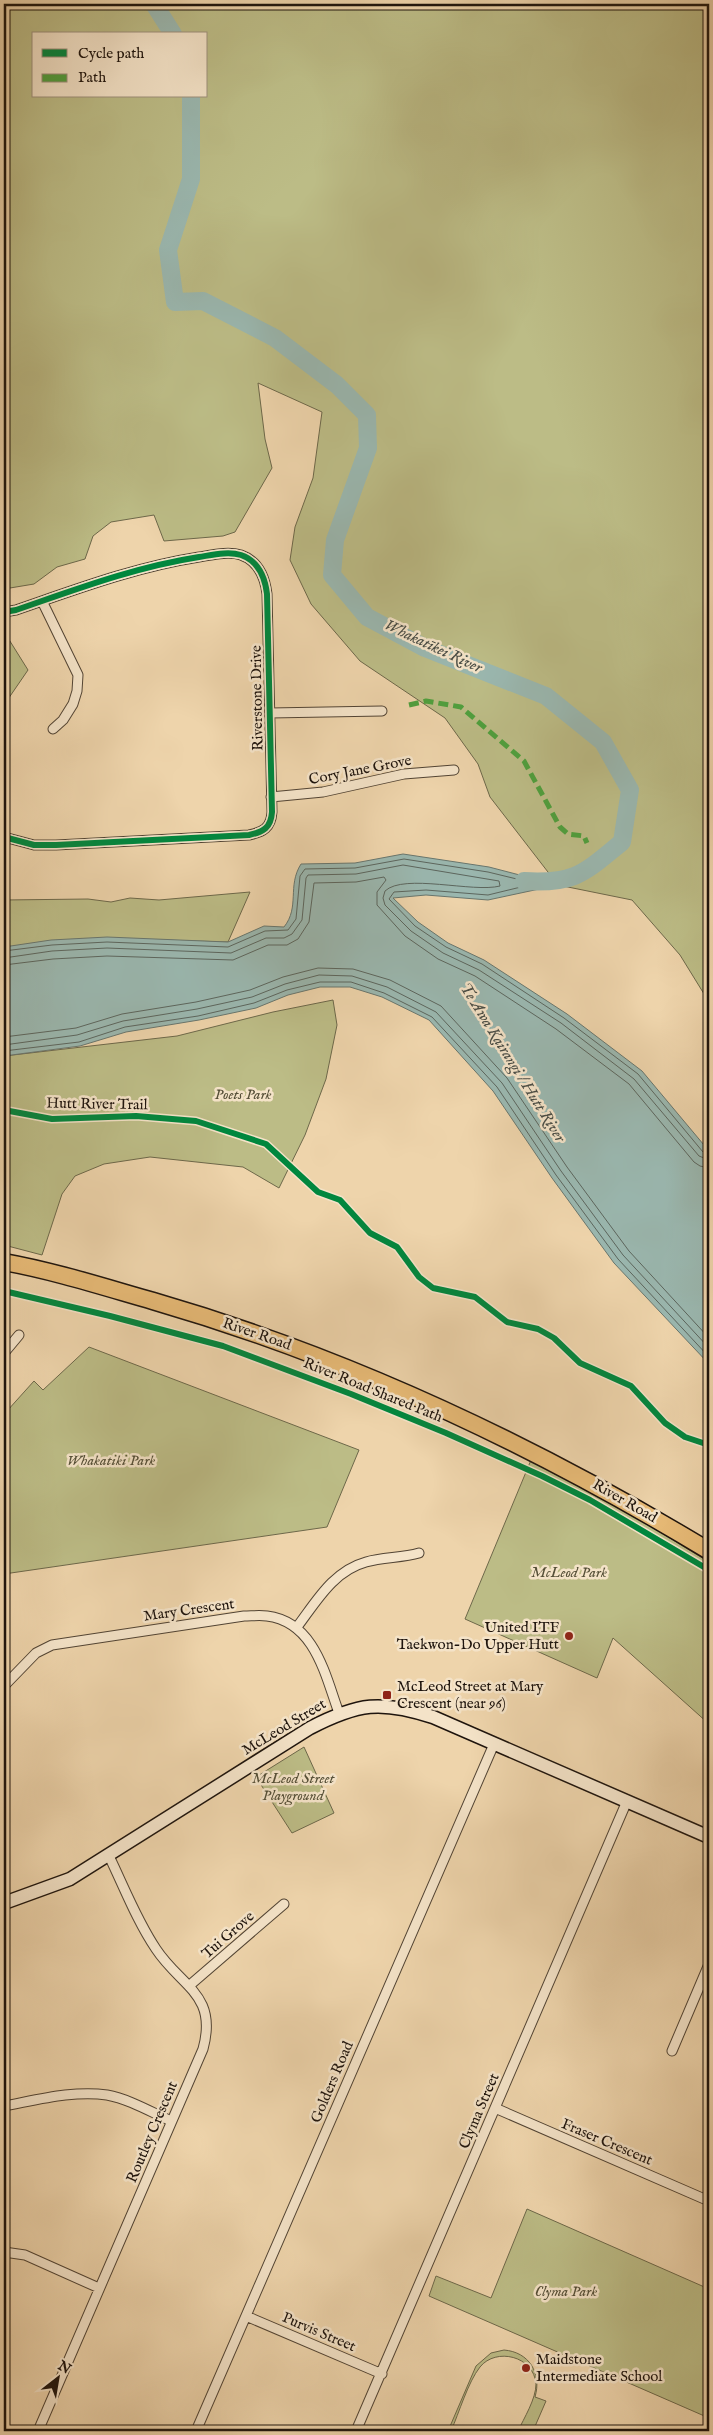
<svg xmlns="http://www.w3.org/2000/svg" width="713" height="2435" font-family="'IM FELL English',serif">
  <rect width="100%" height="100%" fill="#eed4ab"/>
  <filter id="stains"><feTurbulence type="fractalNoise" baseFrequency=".004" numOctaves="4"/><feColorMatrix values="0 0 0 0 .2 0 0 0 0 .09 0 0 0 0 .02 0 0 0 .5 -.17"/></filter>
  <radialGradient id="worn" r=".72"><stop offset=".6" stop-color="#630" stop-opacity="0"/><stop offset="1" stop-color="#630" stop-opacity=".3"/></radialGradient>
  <path fill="#bcbc86" stroke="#6d684a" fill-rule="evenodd" d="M4,4H709V1002L680,955L632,900L558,885L490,797L478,764L445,718L360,661L311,604L290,560L295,527L313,478L322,412L258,383L265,439L272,468L235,532L223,536L164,541L154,515L111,522L93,536L85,559L57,567L34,584L4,589ZM34,34H206V96H34Z
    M4,638H8L28,670L4,705Z
    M250,892L228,942L160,940L4,956V900L88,899L111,902L130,898L159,900Z
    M333,1000L337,1025L326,1079L305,1135L279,1188L243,1167L150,1157L104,1164L75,1176L62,1194L42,1255L4,1245V1056L177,1036L273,1012Z
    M89,1347L359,1450L327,1527L4,1574V1408L7,1411L34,1381L43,1390Z
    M531,1460L642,1521L709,1562V1724L613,1638L597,1678L465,1619Z
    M304,1747L334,1813L292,1833L256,1777Z
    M527,2209L709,2289V2418L429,2296L436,2276L491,2298Z
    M504,2350C529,2352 542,2373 535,2397L546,2401L533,2431H518C524,2418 536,2399 536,2384C534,2356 496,2347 480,2367C468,2382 459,2413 451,2431H448L476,2366L491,2353Z"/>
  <path fill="#9ab7af" stroke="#68766e" d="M403,854L489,867L558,885L488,900L426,895L393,898L418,922L448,943L484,960L567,1014L642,1071L709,1151V1364L614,1263L552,1178L493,1091L429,1020L382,997L350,987H320L288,995L256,1008L199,1020L126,1032L80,1046L4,1056V947L51,940L107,937L228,942L264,926L284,927C300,907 287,886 301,864L355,863Z"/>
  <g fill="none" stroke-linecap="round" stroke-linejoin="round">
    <path stroke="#5c665e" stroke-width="1" d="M4,951L52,945L107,942L228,947L265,931L288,930L296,919L300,876L305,869L355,868L404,859L488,872L525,881L527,884L525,886L488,895L426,890L394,892L389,899L415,926L446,947L482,964L564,1018L638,1074L703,1152L709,1154
      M4,958L52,951L107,948L231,953L266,938H284L292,934L302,920L306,878L308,875L356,874L403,865L499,881L500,886C473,893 404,873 385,891L383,898L385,905L411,931L443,953L479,970L561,1023L634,1079L699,1156L709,1160
      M4,965L53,959L107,956L233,960L268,945H287L298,939L309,922L314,883L356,882L384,877L386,880L377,892V905L405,936L438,959L475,976L556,1029L629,1084L694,1162L700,1166L709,1168
      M4,1037L76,1028L122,1014L196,1002L250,990L283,977L318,968L353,969L390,980L441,1006L507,1078L567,1167L629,1251L709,1338
      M4,1045L77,1035L123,1021L197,1009L252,997L285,984L319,975L352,976L387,987L436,1012L502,1083L561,1171L623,1255L709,1348
      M4,1051L79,1042L125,1027L198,1016L254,1003L287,990L320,982H351L384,993L432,1017L497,1087L556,1175L618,1259L709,1357"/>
    <path stroke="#9ab7af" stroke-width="18" d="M154,4L173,34
      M191,96V179L168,250L175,302L203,301L275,338L337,385L367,415L368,448L335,540L332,575L367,617L425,648L546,696L603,742L630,790L622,842C584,873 576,884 524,881"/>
    <defs>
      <path id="street" d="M42,601L78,675L77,691L73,704L63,720L53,729
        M4,612L16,610C77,589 135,567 199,557C212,555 228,551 241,555C258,561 265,577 267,594L272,812C271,828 263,832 249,835L56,845H34L4,837
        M270,713L382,711
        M271,797L323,792L404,774L454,770
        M4,1353L19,1335
        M297,1627C316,1602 333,1571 366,1562C383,1557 402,1558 419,1553
        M4,1686L36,1653L52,1645L244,1616C251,1616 260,1615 267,1616C315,1622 325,1675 339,1713
        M190,1985L284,1904
        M672,2051L709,1964
        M4,2106C37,2100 74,2090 107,2095C129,2099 151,2112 171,2121
        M495,2108L709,2201
        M4,2252L25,2255L99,2288
        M246,2316L382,2374
        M38,2431L203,2049C218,1994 181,1987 156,1949C137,1921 124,1887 109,1856
        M196,2431L494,1744
        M356,2431L627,1801"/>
      <path id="secondary" d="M4,1903L70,1879L310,1728C358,1703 381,1700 433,1717L709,1837"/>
      <path id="highway" d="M4,1262C54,1271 104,1287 153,1301C350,1358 534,1445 709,1551"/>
    </defs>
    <use href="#street" stroke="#524434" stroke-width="11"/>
    <use href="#secondary" stroke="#1e140d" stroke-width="15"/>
    <use href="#highway" stroke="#1e140d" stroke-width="19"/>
    <use href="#street" stroke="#f4e3c8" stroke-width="9"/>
    <use href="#secondary" stroke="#f4e3c8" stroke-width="12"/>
    <use href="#highway" stroke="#e7ba76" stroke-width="16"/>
    <path stroke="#4fa03e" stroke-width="5" stroke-dasharray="10 5" stroke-linecap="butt" d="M409,705L426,701L461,707L524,761L560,827L568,834L584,836L587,843"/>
    <defs>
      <path id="cycleway" d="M4,612L16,610C77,589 135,567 199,557C212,555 228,551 241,555C258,561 265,577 267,594L272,812C271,828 263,832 249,835L56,845H34L4,837
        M4,1110L52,1119L136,1116L196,1121L266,1144L318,1192L340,1200L370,1233L397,1247L419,1277L433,1288L475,1297L507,1322L538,1329L554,1338L580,1363L631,1386L665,1423L685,1437L709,1445
        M4,1291L110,1316L223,1346L351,1394L446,1433L542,1476L590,1500L709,1570"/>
    </defs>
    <use href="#cycleway" stroke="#f4e3c8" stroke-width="9"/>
    <use href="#cycleway" stroke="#00873e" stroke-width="6"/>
  </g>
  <g fill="#8f2418" stroke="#f4e3c8" stroke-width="2">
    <circle cx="569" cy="1636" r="5"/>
    <rect x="382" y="1690" width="10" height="10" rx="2.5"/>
    <circle cx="526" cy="2368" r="5"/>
  </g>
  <g text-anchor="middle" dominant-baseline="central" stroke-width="5" stroke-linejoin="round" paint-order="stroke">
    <g font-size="15" fill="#1e140d" stroke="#f4e3c8">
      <text transform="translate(257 698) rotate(-91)">Riverstone Drive</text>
      <text transform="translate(360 770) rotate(-11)">Cory Jane Grove</text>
      <text transform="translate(97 1104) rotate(1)">Hutt River Trail</text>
      <text transform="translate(257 1334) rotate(19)">River Road</text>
      <text transform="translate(373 1390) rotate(22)">River Road Shared Path</text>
      <text transform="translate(625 1501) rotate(30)">River Road</text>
      <text transform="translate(189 1610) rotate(-8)">Mary Crescent</text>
      <text transform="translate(284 1727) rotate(-31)">McLeod Street</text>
      <text transform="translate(228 1935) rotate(-41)">Tui Grove</text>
      <text transform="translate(332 2082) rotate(-67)">Golders Road</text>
      <text transform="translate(479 2111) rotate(-67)">Clyma Street</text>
      <text transform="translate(152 2132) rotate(-67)">Routley Crescent</text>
      <text transform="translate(607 2142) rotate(23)">Fraser Crescent</text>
      <text transform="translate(319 2332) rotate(23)">Purvis Street</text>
    </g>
    <g font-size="15" font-style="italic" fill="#554f37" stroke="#f4e3c8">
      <text x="243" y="1094">Poets Park</text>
      <text x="111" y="1460">Whakatiki Park</text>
      <text x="569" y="1572">McLeod Park</text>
      <text x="293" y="1778">McLeod Street<tspan x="293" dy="17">Playground</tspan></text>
      <text x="566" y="2291">Clyma Park</text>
    </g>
    <g font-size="15" fill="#1e140d" stroke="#f4e3c8" text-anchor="start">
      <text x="559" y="1627" text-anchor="end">United ITF<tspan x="559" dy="17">Taekwon-Do Upper Hutt</tspan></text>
      <text x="397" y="1686">McLeod Street at Mary<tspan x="397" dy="17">Crescent (near 96)</tspan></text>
      <text x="536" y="2359">Maidstone<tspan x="536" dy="17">Intermediate School</tspan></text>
    </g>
    <g font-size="16" font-style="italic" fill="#494d46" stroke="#f4e3c8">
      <text transform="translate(433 647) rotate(25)">Whakatīkei River</text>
      <text transform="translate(512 1063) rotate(58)">Te Awa Kairangi / Hutt River</text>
    </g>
  </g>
  <rect width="713" height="2435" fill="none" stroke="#eed4ab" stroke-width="20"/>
  <rect x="5" y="5" width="703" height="2425" fill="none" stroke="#1e140d" stroke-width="2.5"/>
  <rect x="10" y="10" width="693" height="2415" fill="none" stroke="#1e140d"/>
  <rect x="32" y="32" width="175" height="65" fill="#f4e3c8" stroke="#9e907d"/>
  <rect x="42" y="49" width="25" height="8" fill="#00873e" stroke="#9e907d"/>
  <text x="78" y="58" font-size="15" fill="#1e140d">Cycle path</text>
  <rect x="42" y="74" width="25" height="8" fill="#4fa03e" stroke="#9e907d"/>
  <text x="78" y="82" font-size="15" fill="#1e140d">Path</text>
  <g transform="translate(58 2378) rotate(31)" stroke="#f4e3c8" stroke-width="4" paint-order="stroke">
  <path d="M0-4L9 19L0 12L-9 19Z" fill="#1e140d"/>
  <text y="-8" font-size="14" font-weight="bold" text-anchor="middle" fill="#1e140d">N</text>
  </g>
  <rect width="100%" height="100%" filter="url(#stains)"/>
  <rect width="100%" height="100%" fill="url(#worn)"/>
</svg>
